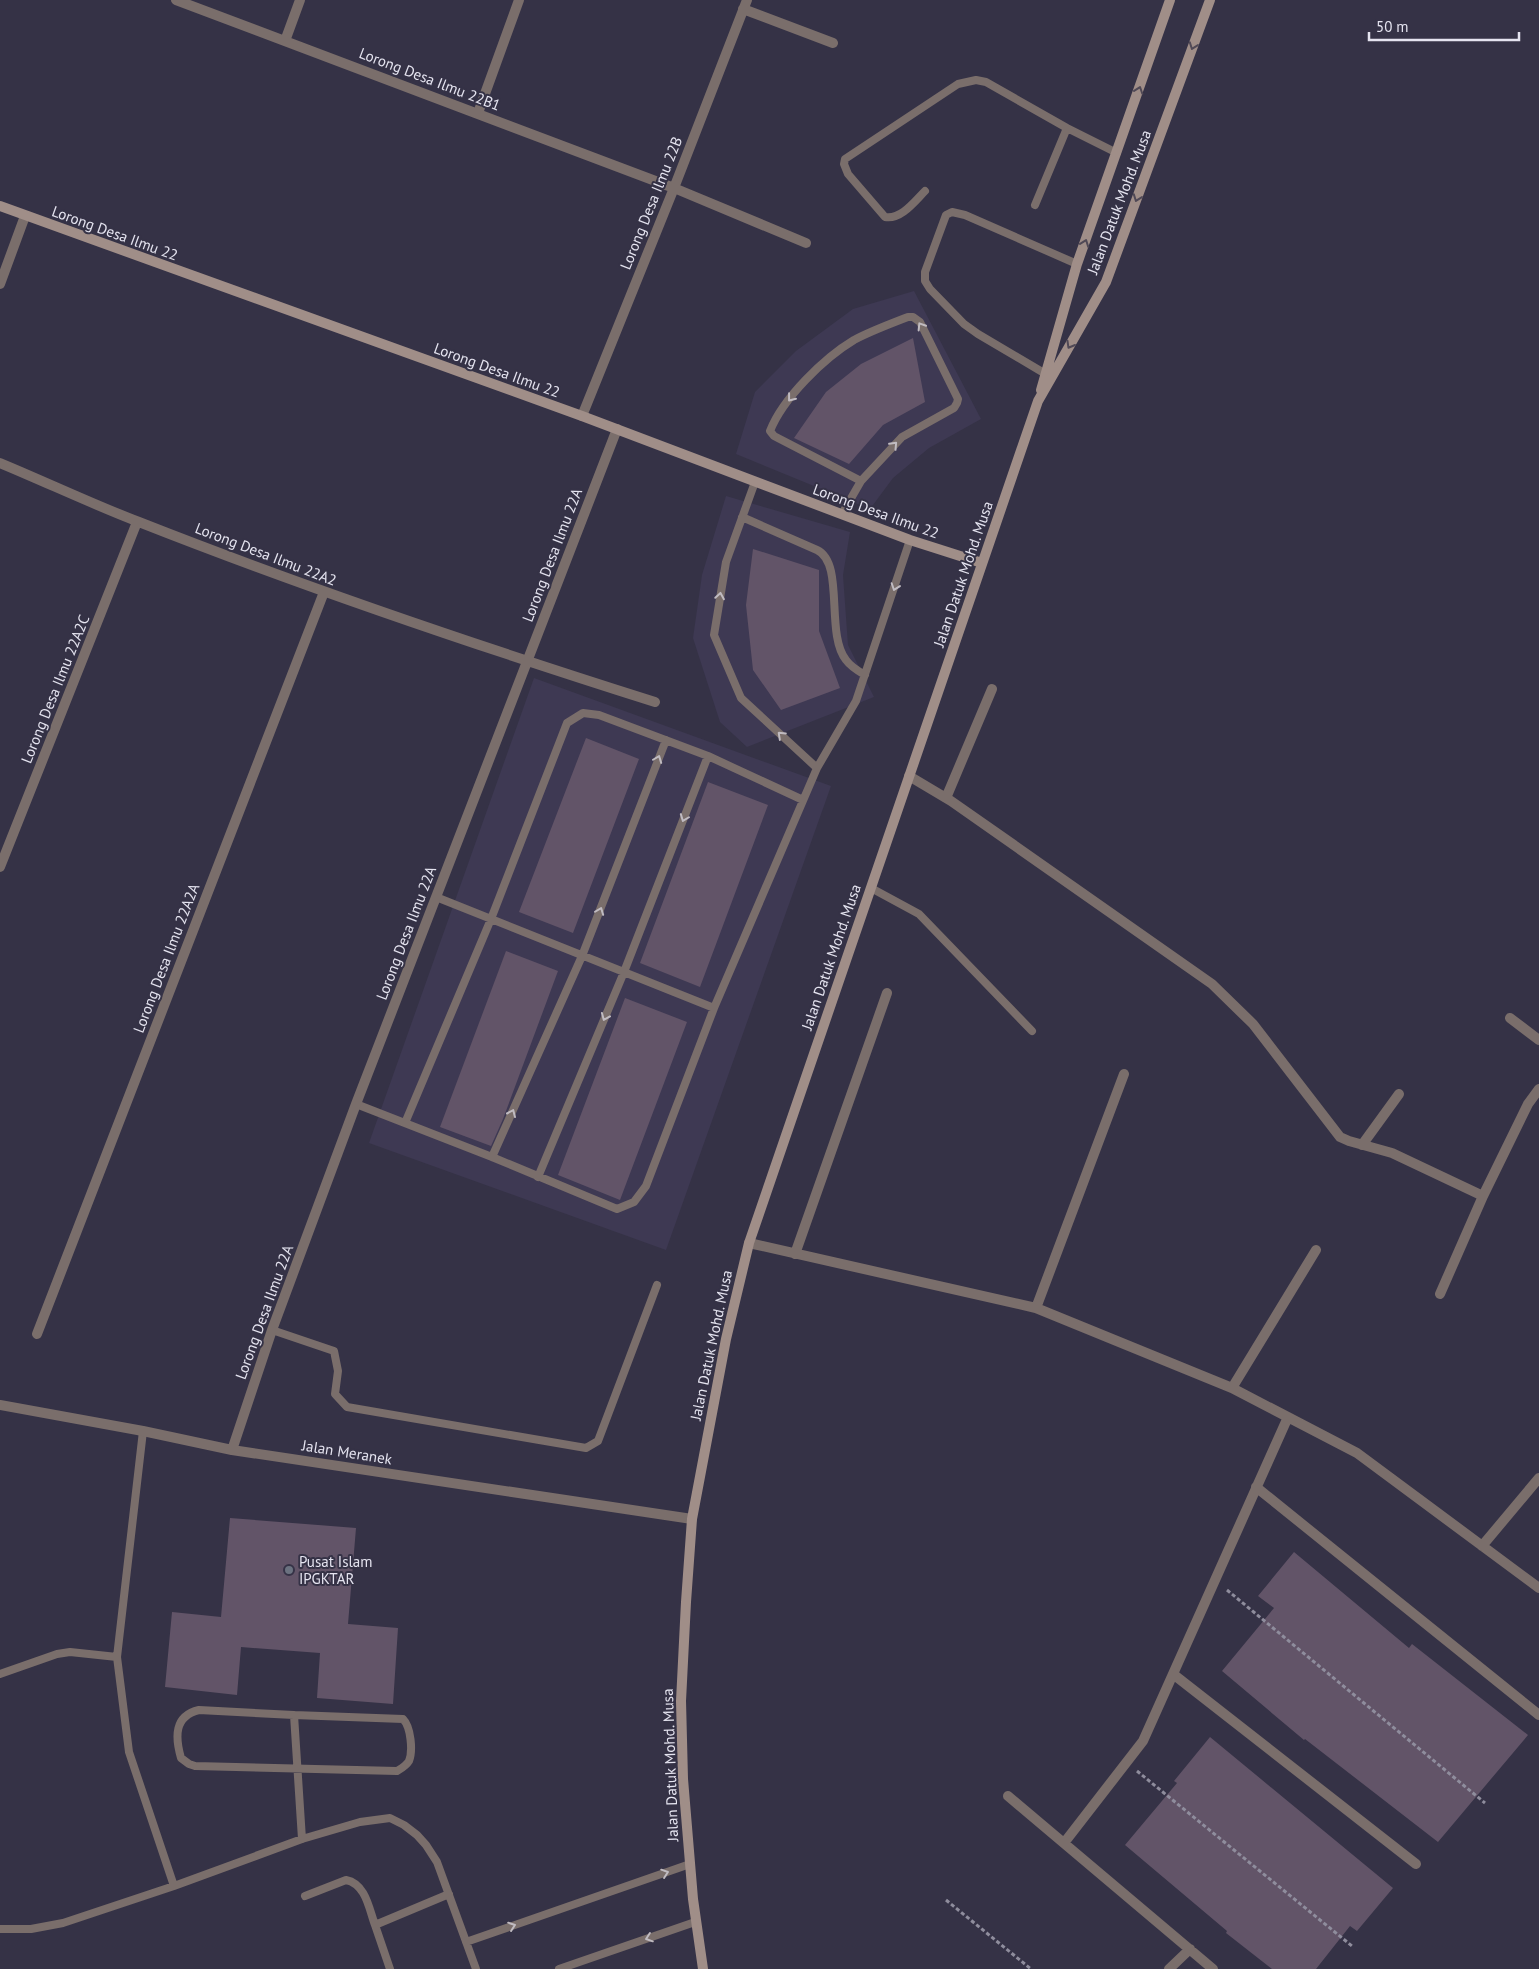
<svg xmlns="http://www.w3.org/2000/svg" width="1539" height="1969" font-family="'PT Sans',sans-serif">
  <rect width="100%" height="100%" fill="#353246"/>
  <path fill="#3e3953" d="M914,291L981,419L929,448L893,478L870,509L736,454L755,392L796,351L853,309Z
    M726,496L850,532L843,575L848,645L874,697L747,747L720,722L693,638L702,575Z
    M534,678L831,786L666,1250L369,1143Z"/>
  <path fill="#625468" d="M913,338L925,402L883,425L849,464L794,438L826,392L861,364Z
    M753,549L819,570V631L840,688L781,710L753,670L746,605Z
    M586,738L639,759L573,933L519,912Z
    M708,782L768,805L700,987L640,963Z
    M506,951L558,971L503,1119L491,1146L440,1127Z
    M625,998L687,1022L620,1200L558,1175Z
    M230,1518L356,1528L348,1624L398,1628L393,1704L317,1698L320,1653L241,1647L237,1695L165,1687L172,1612L221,1617Z
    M1294,1552L1409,1648L1412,1644L1528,1735L1438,1842L1305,1739L1304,1740L1222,1671L1274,1608L1258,1596Z
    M1210,1737L1393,1888L1357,1931L1350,1926L1316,1969H1272L1226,1933L1227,1931L1125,1845L1177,1783L1174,1781Z"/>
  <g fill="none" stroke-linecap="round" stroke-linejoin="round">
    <path stroke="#8f8d9d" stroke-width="3" stroke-dasharray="4 2.5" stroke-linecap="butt" d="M1227,1590L1485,1803
      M1137,1771L1352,1946
      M946,1900L1031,1969"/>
    <path stroke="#7a6e6b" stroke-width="8" d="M925,191C915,201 901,220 885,217L848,174L844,164L845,159L958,84L976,80L986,82L1067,128L1117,153
      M1035,205L1067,128
      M1044,373L978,334L964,324L930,289L925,281V272L946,215L952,212L965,215L1077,264
      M755,482L726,562L714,635L741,698L817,768
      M842,514L861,481L902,437L954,408L957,403L958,399L920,322L913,317H908C890,324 871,331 854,340C824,358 783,398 770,431L774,436L861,481
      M742,517L817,550C845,563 825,634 846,660C851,667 858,671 865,675
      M871,888L919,914L1032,1031
      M436,897L714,1008
      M356,1104L492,1157L617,1209L634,1202L646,1186L714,1008L817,768L856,701L910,540
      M405,1123L491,919L567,723L583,713L599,715L708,756L803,800
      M492,1157L582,956L666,740
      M538,1177L624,972L708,756
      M272,1330L334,1351L338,1371L335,1394L347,1407L586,1448L598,1441L657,1285
      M0,1674L57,1654L70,1652L117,1657
      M294,1715L199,1710C174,1716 175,1737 181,1758L189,1764L195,1766L397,1771C402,1768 406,1766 409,1761C413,1751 411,1727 403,1719L294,1715L302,1839
      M174,1886L302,1839L360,1822L390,1818L404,1825L417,1835L426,1845L437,1862L476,1969
      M305,1896L346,1880C366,1884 369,1909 375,1925
      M0,1929H31L63,1923L174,1886L129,1752L117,1657L143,1431
      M466,1942L690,1864
      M390,1969L375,1925L449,1894
      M559,1969L695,1922"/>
    <path stroke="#7a6e6b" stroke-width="10" d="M176,0L674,188L806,243
      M743,9L833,43
      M285,41L300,0
      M478,113L519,0
      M0,284L25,216
      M582,416L674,188L747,0
      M0,463C46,482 92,504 139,522C309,589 481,647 655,702
      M909,776L951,801L1212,984L1253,1024L1340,1137L1349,1141L1392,1153L1483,1196
      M946,798L992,689
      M0,867L137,522
      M1510,1018L1539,1040
      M1362,1145L1399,1094
      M749,1243L1036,1308L1232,1388L1357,1453L1539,1588
      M795,1254L887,993
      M1440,1294L1483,1196L1528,1104L1539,1089
      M1036,1308L1124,1074
      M37,1334L324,592
      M1232,1388L1316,1250
      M0,1405L143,1431L232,1450L692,1519
      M232,1450L272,1330L356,1104L617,429
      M1256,1487L1539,1715
      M1482,1546L1539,1478
      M1173,1674L1416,1864
      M1008,1796L1213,1969
      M1064,1843L1143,1741L1288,1417
      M1169,1969L1190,1949"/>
    <path stroke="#a08e88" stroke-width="10" d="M0,206L582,416L910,540L982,563
      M1041,390L1077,264L1170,0
      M703,1969L693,1899L683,1779L681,1701L686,1602L692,1519L726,1339L749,1243L1038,401L1106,282L1210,0"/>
  </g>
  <defs><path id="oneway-chevron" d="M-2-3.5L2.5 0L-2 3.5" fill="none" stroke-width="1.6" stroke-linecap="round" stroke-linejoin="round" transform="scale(1.25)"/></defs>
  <g stroke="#504956">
    <use href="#oneway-chevron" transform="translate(1193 46) rotate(110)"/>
    <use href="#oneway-chevron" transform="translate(1139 90) rotate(-71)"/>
    <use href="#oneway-chevron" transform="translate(1137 198) rotate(110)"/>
    <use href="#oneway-chevron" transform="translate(1085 243) rotate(-70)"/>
    <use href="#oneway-chevron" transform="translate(1070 345) rotate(120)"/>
  </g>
  <g stroke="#c0bbc1">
    <use href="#oneway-chevron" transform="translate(921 326) rotate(-122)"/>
    <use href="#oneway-chevron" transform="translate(791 398) rotate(128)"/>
    <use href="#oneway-chevron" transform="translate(894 445) rotate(-47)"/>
    <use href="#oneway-chevron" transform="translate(895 587) rotate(109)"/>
    <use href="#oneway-chevron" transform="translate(720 596) rotate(-81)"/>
    <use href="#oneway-chevron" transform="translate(781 735) rotate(-137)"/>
    <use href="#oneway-chevron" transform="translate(658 759) rotate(-69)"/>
    <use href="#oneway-chevron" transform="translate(684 818) rotate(111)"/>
    <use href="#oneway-chevron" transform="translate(600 911) rotate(-69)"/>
    <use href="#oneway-chevron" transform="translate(605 1017) rotate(113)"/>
    <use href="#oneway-chevron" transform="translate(512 1113) rotate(-66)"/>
    <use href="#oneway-chevron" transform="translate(665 1873) rotate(-19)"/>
    <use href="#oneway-chevron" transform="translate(512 1926) rotate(-19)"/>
    <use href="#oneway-chevron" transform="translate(649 1938) rotate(161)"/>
  </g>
  <circle fill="#6b7280" stroke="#353246" stroke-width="2" cx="289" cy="1570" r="5"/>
  <g text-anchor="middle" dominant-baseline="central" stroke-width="4" stroke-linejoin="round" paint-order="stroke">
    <g font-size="15" fill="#e5e4f0" stroke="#353246">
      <text transform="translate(430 79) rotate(21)">Lorong Desa Ilmu 22B1</text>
      <text transform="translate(1119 202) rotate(-69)">Jalan Datuk Mohd. Musa</text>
      <text transform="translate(651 203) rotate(-68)">Lorong Desa Ilmu 22B</text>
      <text transform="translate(115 233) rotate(20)">Lorong Desa Ilmu 22</text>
      <text transform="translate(497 370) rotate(20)">Lorong Desa Ilmu 22</text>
      <text transform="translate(876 511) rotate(20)">Lorong Desa Ilmu 22</text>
      <text transform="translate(266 554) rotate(21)">Lorong Desa Ilmu 22A2</text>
      <text transform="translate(552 555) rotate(-69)">Lorong Desa Ilmu 22A</text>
      <text transform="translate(963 574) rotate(-71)">Jalan Datuk Mohd. Musa</text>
      <text transform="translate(55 689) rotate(-68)">Lorong Desa Ilmu 22A2C</text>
      <text transform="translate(406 933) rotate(-69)">Lorong Desa Ilmu 22A</text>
      <text transform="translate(831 957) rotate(-71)">Jalan Datuk Mohd. Musa</text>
      <text transform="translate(166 958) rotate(-69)">Lorong Desa Ilmu 22A2A</text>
      <text transform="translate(264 1312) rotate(-70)">Lorong Desa Ilmu 22A</text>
      <text transform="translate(711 1345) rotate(-78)">Jalan Datuk Mohd. Musa</text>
      <text transform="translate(347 1452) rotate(9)">Jalan Meranek</text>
      <text transform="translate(670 1765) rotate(-92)">Jalan Datuk Mohd. Musa</text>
    </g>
    <g font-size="15" fill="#e5e4f0" stroke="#353246" text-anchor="start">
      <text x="299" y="1561">Pusat Islam<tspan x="299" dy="17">IPGKTAR</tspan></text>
    </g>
  </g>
  <path d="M1369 32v8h150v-8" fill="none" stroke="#e5e4f0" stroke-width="2.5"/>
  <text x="1376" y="32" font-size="15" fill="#e5e4f0" stroke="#353246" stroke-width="4" paint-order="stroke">50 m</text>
</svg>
